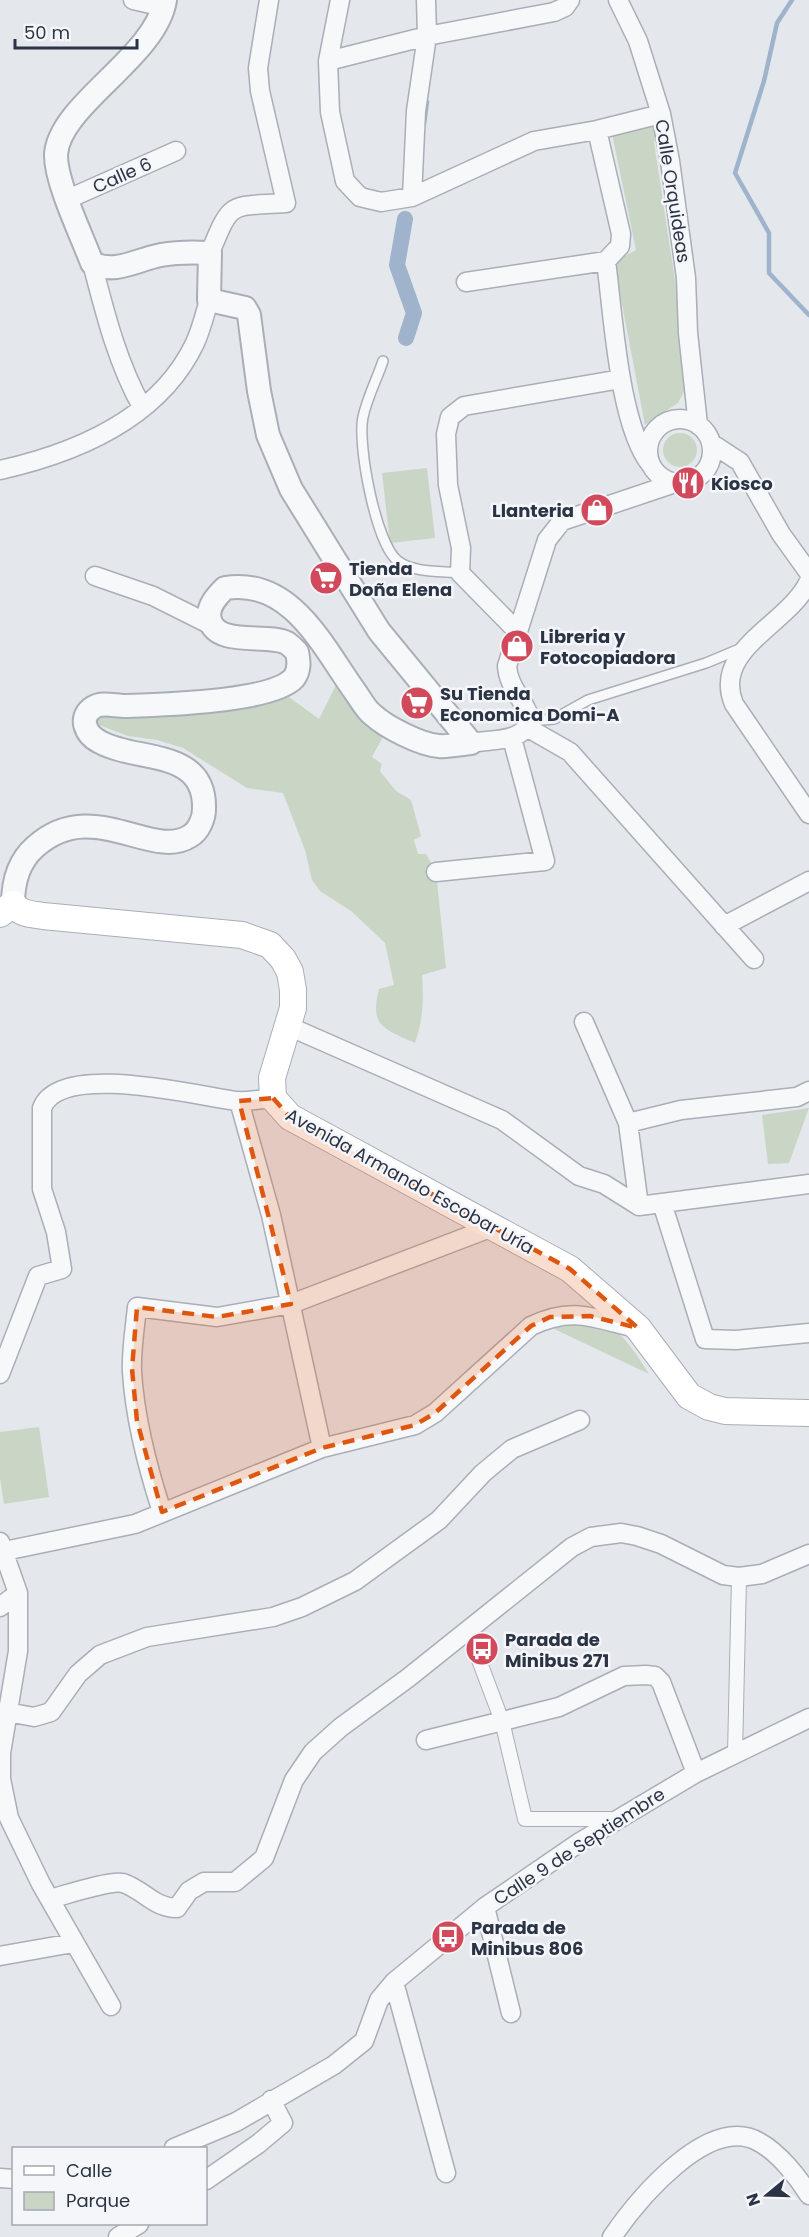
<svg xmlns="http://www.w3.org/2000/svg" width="809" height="2237" font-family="Poppins,sans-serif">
  <rect width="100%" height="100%" fill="#e4e7ec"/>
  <path fill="#c9d6c5" d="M658,122L660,131L654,142L690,380L678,403L645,425L614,262L636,250L610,124Z
    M663 450a17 17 0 1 1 34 0a17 17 0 1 1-34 0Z
    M427,468L435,538L390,543L382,473Z
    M339,679L386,731L372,757L382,764L380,771L396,791L411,800L421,836L414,840L418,854H426L436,872L446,968L422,975C424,1000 423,1019 415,1043C385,1029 369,1027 379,989L394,985L385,943L351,911L320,891L312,880L305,850L283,793L247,788L183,748L157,740L128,736L94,723L100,712L239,705L289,697L319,719Z
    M809,1108L789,1163L768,1164L762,1115Z
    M560,1306C610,1320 622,1330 649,1374L527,1316Z
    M39,1427L49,1497L4,1504L0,1478V1432Z"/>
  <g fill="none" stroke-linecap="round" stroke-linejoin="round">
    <path stroke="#9fb4cc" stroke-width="4.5" d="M792,0L777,23L764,81L735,173L769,233V273L809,315
      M424,124L427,102"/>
    <path stroke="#9fb4cc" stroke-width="16" d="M405,219L397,265L414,313L406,338"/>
    <defs>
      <path id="service" d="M383,361C377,379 367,398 363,417C357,444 376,545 398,561C413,573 442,571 460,573
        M531,721L554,719L588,700L706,663L742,648"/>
      <path id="pedestrian" d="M468,1631L502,1721L525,1819H618
        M735,1754L739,1577"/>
      <path id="minor" d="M133,0L164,7
        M340,0L328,61L330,112L345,181L360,197L381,202L412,197L534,141L597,130L621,234L620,246L606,261C613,313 619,427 651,465
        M618,0L638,41L661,114L670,161L686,278L688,333L698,425
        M328,61L427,36L554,12L565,7L570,0
        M597,130L661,114
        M412,197L416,111L427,36L426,0
        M68,199L176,151
        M210,253C232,199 229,207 286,203L260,91L258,68L269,0
        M92,263C105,313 117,362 142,407
        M466,282L606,261
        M648 451a32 32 0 1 1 64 0a32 32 0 1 1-64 0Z
        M711,443L740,462L781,534L809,573
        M0,470C76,453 159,419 195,343C201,330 205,314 209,300
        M95,576L153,596L211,625
        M809,581C790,624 711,649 734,704L809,814
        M517,631L460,573L461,548L448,485L446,434L450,417L464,406L621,379
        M528,728L570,752L754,959
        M471,743C491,739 521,743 531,721C526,702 508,687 507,666L547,540L562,521L675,483
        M436,872L545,861L512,738
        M724,926L809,881
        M584,1022L628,1123L639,1206
        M288,1026L502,1120L579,1176L604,1184L639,1206L809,1184
        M239,1101L271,1215L322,1448
        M628,1123L681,1110L797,1097L809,1091
        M662,1203L705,1339L736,1340L809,1333
        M0,1374L38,1276L62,1269L56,1232L42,1189V1108C60,1061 197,1096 236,1101C248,1102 261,1099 273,1098
        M162,1512C147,1466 135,1420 132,1372C131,1350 135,1328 137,1307L217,1317L291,1304L490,1228
        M0,1542L18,1593V1651L1,1753V1779L9,1818L41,1884L111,2006
        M0,1552L135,1524L322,1448L415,1425L435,1413L531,1326C572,1306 594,1318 635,1328
        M0,1607L18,1593
        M7,1712L34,1717L51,1712L78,1674L100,1655L147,1637L273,1617L302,1607L355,1581L439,1520L483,1473L512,1449L580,1420
        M426,1740L559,1707L624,1676L646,1675L655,1676L661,1682L696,1773
        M50,1899C65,1895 110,1880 123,1883C144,1890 154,1908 177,1908L189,1891L204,1882H235L264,1858L294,1780L313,1752L341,1727L408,1678L572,1547L591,1537L621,1533L637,1536L661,1544L723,1575L739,1577L762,1574L809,1554
        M485,1907L511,2013
        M0,1956L73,1943
        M394,1982L446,2173
        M174,2148L236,2122L334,2065L364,2041L379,2000L394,1982L485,1907L580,1842L696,1773L809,1718
        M0,2178L14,2179
        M206,2180L258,2144L283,2123L271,2100
        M118,2237L139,2224
        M612,2237C636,2202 708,2113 759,2142C779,2153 798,2177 809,2195"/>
      <path id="tertiary" d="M13,904C13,882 19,861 35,847C92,795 152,861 190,836C199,831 204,818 204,809C206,748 136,762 100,742C86,735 77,717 94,707C103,702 115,706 125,706C158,705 272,702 294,678C300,670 299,661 297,652C294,649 290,645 287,643C267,633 217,647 210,620C206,607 217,596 225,588C292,577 324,649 356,693C361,700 366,710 373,715C386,727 421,745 439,746C449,747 460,744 471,743L379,631L291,489L268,435L259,391L249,315L245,308L209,300L210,253C193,252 178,252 161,255C138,259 115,275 92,263C82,236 55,181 56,154C60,104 156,57 165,0"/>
      <path id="secondary" d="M0,914L13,904C20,914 31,914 43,916L242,935L270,945L283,959L290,972L293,990V1008L272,1078L273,1098L290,1117L570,1269L638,1328L689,1396L709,1407L725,1411L809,1413"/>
    </defs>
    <use href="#service" stroke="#a9aeb7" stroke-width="12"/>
    <use href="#pedestrian" stroke="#a9aeb7" stroke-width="16"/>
    <use href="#minor" stroke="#a9aeb7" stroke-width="21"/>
    <use href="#tertiary" stroke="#a9aeb7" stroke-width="26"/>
    <use href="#secondary" stroke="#a9aeb7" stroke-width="28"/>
    <use href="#service" stroke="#f7f8fa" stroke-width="9"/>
    <use href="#pedestrian" stroke="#f7f8fa" stroke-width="14"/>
    <use href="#minor" stroke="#f7f8fa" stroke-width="18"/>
    <use href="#tertiary" stroke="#f7f8fa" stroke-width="22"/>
    <use href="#secondary" stroke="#fff" stroke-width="26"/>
  </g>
  <path fill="#df570f" fill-opacity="0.2" stroke="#df570f" stroke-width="4.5" stroke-dasharray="12 8" stroke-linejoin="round" d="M273,1098L290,1117L570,1269L638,1328L590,1316L550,1317L531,1326L435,1413L415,1425L322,1448L162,1512L137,1421L132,1369L137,1307L217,1317L291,1304L239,1101Z"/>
  <defs>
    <symbol id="restaurant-disc" viewBox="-11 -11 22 22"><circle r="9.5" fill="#d1495b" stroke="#f4f6f9"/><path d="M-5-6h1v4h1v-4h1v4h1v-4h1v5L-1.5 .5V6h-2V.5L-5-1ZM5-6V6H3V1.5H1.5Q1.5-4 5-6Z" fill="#fff"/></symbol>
    <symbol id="shop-disc" viewBox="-11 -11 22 22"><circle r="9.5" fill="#d1495b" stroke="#f4f6f9"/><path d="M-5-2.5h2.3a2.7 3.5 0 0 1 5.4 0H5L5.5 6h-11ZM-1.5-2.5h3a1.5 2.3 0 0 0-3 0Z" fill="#fff"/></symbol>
    <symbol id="supermarket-disc" viewBox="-11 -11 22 22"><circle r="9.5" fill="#d1495b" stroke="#f4f6f9"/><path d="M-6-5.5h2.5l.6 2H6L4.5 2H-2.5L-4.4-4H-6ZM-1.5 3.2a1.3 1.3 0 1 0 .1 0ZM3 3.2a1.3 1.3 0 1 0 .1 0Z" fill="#fff"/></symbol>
    <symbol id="bus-disc" viewBox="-11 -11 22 22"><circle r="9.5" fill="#d1495b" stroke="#f4f6f9"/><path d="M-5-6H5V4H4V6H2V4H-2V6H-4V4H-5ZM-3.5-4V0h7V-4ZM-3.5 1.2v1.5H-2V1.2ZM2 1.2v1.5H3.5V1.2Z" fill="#fff"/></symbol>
  </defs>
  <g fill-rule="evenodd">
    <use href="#restaurant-disc" x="669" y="464" width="38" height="38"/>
    <use href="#shop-disc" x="578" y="491" width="38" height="38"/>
    <use href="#supermarket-disc" x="307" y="559" width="38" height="38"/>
    <use href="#shop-disc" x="498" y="627" width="38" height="38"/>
    <use href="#supermarket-disc" x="398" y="684" width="38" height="38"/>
    <use href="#bus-disc" x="463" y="1630" width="38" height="38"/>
    <use href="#bus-disc" x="429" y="1918" width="38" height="38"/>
  </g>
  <g text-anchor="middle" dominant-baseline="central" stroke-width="5" stroke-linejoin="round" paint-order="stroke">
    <g font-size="18" fill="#2b3445" stroke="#f4f6f9">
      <text transform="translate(122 175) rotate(-24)">Calle 6</text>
      <text transform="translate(673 191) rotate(81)">Calle Orquideas</text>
      <text transform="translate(410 1181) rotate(29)">Avenida Armando Escobar Uría</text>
      <text transform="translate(579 1846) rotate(-33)">Calle 9 de Septiembre</text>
    </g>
    <g font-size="18" font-weight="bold" fill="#2b3445" stroke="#f4f6f9" text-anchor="start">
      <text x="711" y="483">Kiosco</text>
      <text x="574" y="510" text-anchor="end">Llanteria</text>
      <text x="349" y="568">Tienda<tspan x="349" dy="21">Doña Elena</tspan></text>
      <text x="540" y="636">Libreria y<tspan x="540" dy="21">Fotocopiadora</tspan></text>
      <text x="440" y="693">Su Tienda<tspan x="440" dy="21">Economica Domi-A</tspan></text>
      <text x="505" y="1639">Parada de<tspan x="505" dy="21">Minibus 271</tspan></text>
      <text x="471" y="1927">Parada de<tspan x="471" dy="21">Minibus 806</tspan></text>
    </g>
  </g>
  <rect x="12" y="2147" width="195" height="78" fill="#f4f6f9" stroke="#a4a8b1" stroke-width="1.5"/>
  <rect x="24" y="2166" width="30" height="9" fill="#ffffff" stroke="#a4a8b1" stroke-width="1.5"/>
  <text x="66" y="2177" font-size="18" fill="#2b3445">Calle</text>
  <rect x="24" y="2192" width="30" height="18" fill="#c9d6c5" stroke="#a4a8b1" stroke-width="1.5"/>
  <text x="66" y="2207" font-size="18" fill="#2b3445">Parque</text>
  <g transform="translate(767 2195) rotate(251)" stroke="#f4f6f9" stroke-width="4.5" paint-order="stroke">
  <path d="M0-4.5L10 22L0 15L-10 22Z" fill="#2b3445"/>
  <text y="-9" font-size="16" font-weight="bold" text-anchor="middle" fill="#2b3445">N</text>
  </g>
  <path d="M15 39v9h122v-9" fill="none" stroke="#2b3445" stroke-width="3"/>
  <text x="24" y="39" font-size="18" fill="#2b3445" stroke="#f4f6f9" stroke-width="4.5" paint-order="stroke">50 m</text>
</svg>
